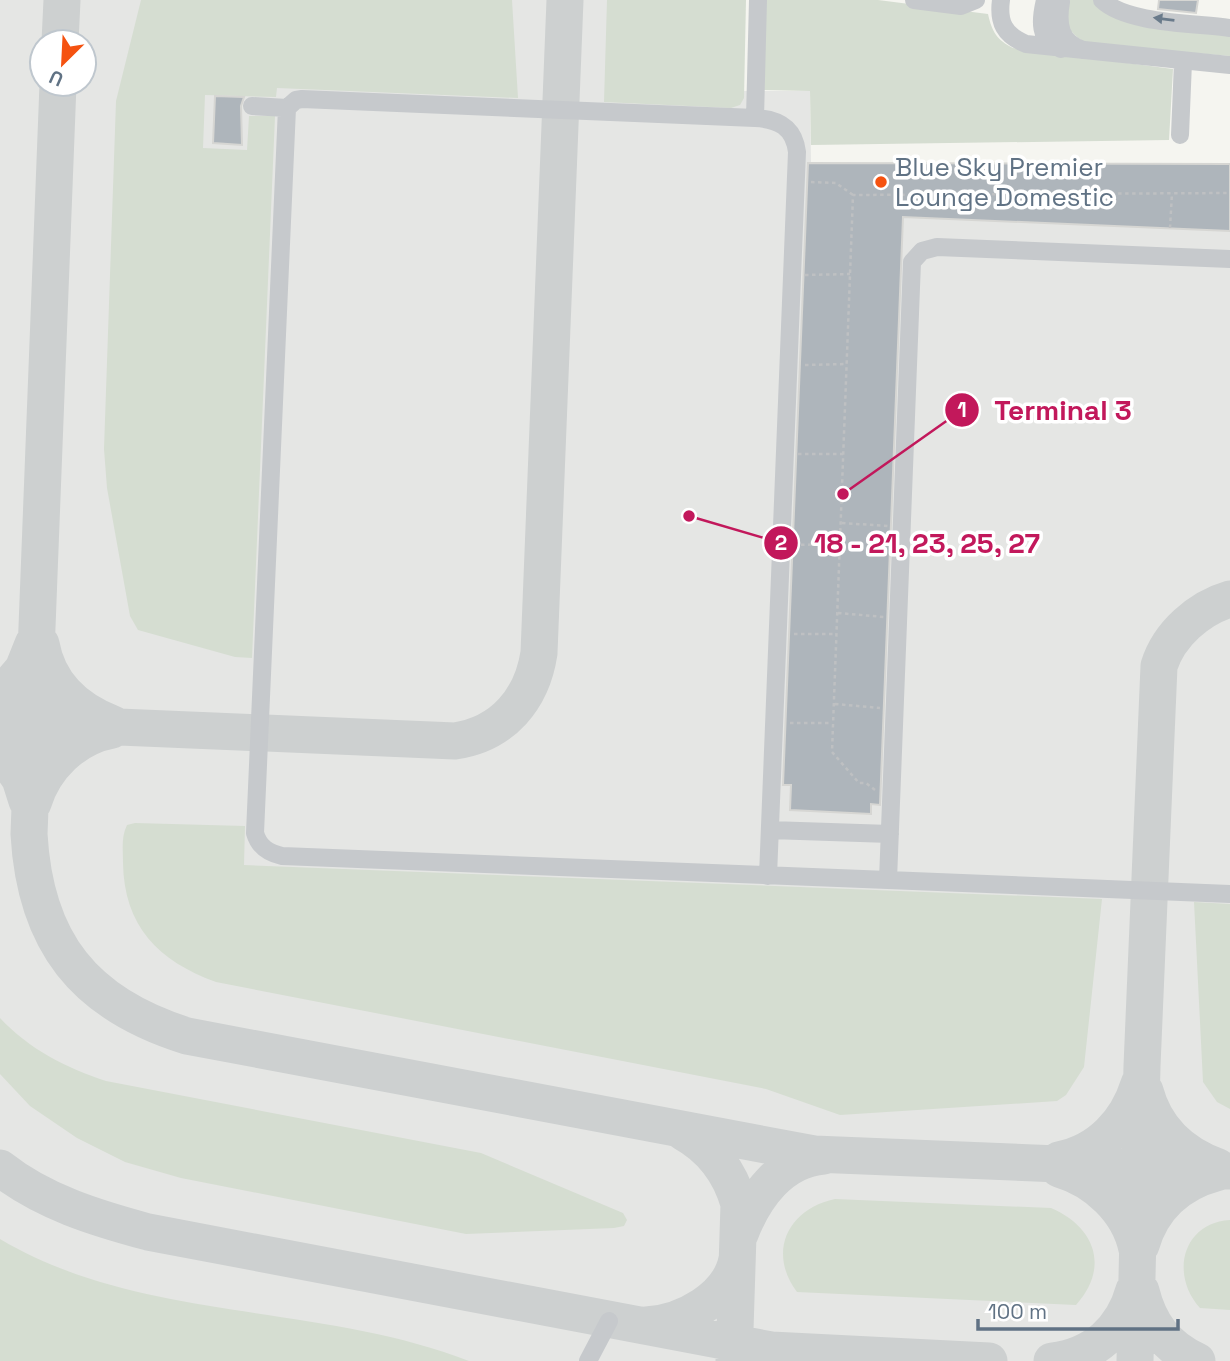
<svg xmlns="http://www.w3.org/2000/svg" width="1230" height="1361" font-family="'Space Grotesk',sans-serif">
  <rect width="100%" height="100%" fill="#f5f5f0"/>
  <path fill="#e5e6e4" fill-rule="evenodd" d="M0,0H657L744,91H810L811,163L1230,164V1361H0ZM42,42H84V84H42Z"/>
  <path fill="#d5ddd1" d="M141,0H512L518,98L277,88L276,97L205,95L203,148L247,150L249,116H275L252,658L235,657L138,630L130,616L107,488L104,449L116,101Z
    M607,0H746L744,98L740,105L731,108L604,102Z
    M766,0H878L988,14C992,32 997,40 1013,48L1173,69L1169,140L811,145L810,91L764,90Z
    M1065,0H1097L1230,31V56L1088,44C1070,35 1061,21 1065,0Z
    M135,823L245,826L244,865L1102,899L1084,1067L1066,1095L1057,1101L840,1115L766,1089L216,982C158,961 124,926 123,863C123,850 121,837 127,825Z
    M1194,902L1230,904V1109L1217,1102L1203,1082Z
    M0,1018C29,1049 66,1068 106,1081L481,1153L623,1213L627,1220L624,1226L614,1228L466,1234L181,1178L125,1162L77,1138L30,1106L0,1074Z
    M835,1199L1051,1208C1095,1227 1110,1267 1076,1305L797,1292C767,1252 788,1209 835,1199Z
    M1230,1220V1310L1200,1308C1170,1275 1182,1223 1230,1220Z
    M0,1239C141,1323 319,1302 469,1361H0Z"/>
  <g fill="none" stroke-linecap="round" stroke-linejoin="round">
    <path stroke="#cdd0d0" stroke-width="37" d="M60,42L62,0
      M58,84L29,834C35,942 84,1004 187,1036L814,1154L1230,1171
      M41,644C48,684 76,710 113,724
      M0,696L23,669L33,644
      M0,722L455,741C503,734 532,699 539,653L565,0
      M0,750L20,779L27,801
      M33,803C44,767 74,737 112,730
      M1145,1091C1155,1129 1182,1154 1218,1167
      M683,1132C712,1148 730,1172 739,1204L734,1361
      M1059,1160C1100,1152 1127,1122 1139,1084
      M0,1168C43,1202 96,1218 148,1232L771,1350L989,1361
      M1059,1169C1096,1180 1129,1210 1137,1249
      M740,1234C754,1197 781,1159 824,1156
      M1141,1245C1152,1207 1179,1183 1216,1173
      M1141,1291C1149,1324 1166,1347 1197,1361
      M646,1325C683,1323 730,1298 737,1259
      M1052,1361C1094,1356 1123,1330 1134,1290
      M1135,1361L1142,1066L1159,666C1169,634 1199,608 1230,599"/>
  </g>
  <path fill="#aeb5bb" stroke="#d6d6d3" stroke-width="2" d="M1159,0H1198L1196,13L1158,9Z
    M215,96L244,97L241,106L242,145L213,143Z
    M808,163L1230,164V231L903,217L880,805L871,804V814L790,810L791,785H783Z"/>
  <g fill="none" stroke-linecap="round" stroke-linejoin="round">
    <path stroke="#bec0c2" stroke-width="2.5" stroke-dasharray="3.5 3.5" stroke-linecap="butt" d="M811,182L836,183L853,195
      M1170,228L1172,193
      M805,275L850,274
      M805,365L846,364
      M798,454H843
      M842,523L888,526
      M794,545L840,544
      M838,613L884,617
      M794,634H836
      M835,704L880,708
      M790,723H832
      M875,790L866,783H859L832,752L853,195L1230,193"/>
    <path stroke="#c6c9cc" stroke-width="18" d="M914,0L961,6L976,0
      M1001,0C998,22 1004,35 1026,44L1230,65
      M1045,0C1040,21 1038,39 1061,49
      M1102,0C1127,24 1195,23 1230,28
      M1061,2C1057,25 1060,42 1083,50
      M252,106L287,108L296,100L302,99L755,118C778,119 794,127 797,152L768,876
      M287,108L255,833C259,847 268,853 282,856L888,880
      M755,118L758,0
      M1180,135L1183,62
      M1230,259L937,247L922,251L912,262L888,880L1230,894
      M770,830L890,834
      M588,1361L609,1321"/>
  </g>
  <defs><path id="oneway-solid" d="M-6-.8H1V-3.2L6.5 0L1 3.2V.8H-6Z" transform="scale(1.75)"/></defs>
  <use fill="#6a7b8b" href="#oneway-solid" transform="translate(1164 19) rotate(-173)"/>
  <circle fill="#f55210" stroke="#fff" stroke-width="2.5" cx="881" cy="182" r="7"/>
  <g text-anchor="middle" dominant-baseline="central" stroke-width="7" stroke-linejoin="round" paint-order="stroke">
    <g font-size="26" fill="#607284" stroke="#fff" text-anchor="start">
      <text x="895" y="167">Blue Sky Premier<tspan x="895" dy="30">Lounge Domestic</tspan></text>
    </g>
  </g>
  <path fill="none" stroke="#c2185b" stroke-width="2.5" d="M843 494L962 410M689 516L781 543"/>
  <g fill="#c2185b" stroke="#fff" stroke-width="2.5">
    <circle cx="843" cy="494" r="7"/>
    <circle cx="689" cy="516" r="7"/>
    <circle cx="962" cy="410" r="18"/>
    <circle cx="781" cy="543" r="18"/>
  </g>
  <g font-size="21" text-anchor="middle" font-weight="bold" fill="#fff">
    <text x="962" y="417">1</text>
    <text x="781" y="550">2</text>
  </g>
  <g font-size="28" text-anchor="middle" font-weight="bold" fill="#c2185b" stroke="#fff" stroke-width="7" stroke-linejoin="round" paint-order="stroke">
    <text x="1063" y="420">Terminal 3</text>
    <text x="927" y="553">18 - 21, 23, 25, 27</text>
  </g>
  <g transform="translate(63 63) rotate(204)"><circle r="33" fill="#ffffff" stroke="#bfc7ce" stroke-width="2"/>
  <path d="M0-5L12 26L0 18L-12 26Z" fill="#f55210"/>
  <text y="-10" font-size="19" font-weight="bold" text-anchor="middle" fill="#607284">U</text>
  </g>
  <path d="M978 1319v10h200v-10" fill="none" stroke="#607284" stroke-width="3.5"/>
  <text x="988" y="1319" font-size="21" fill="#607284" stroke="#ffffff" stroke-width="5" paint-order="stroke">100 m</text>
</svg>
